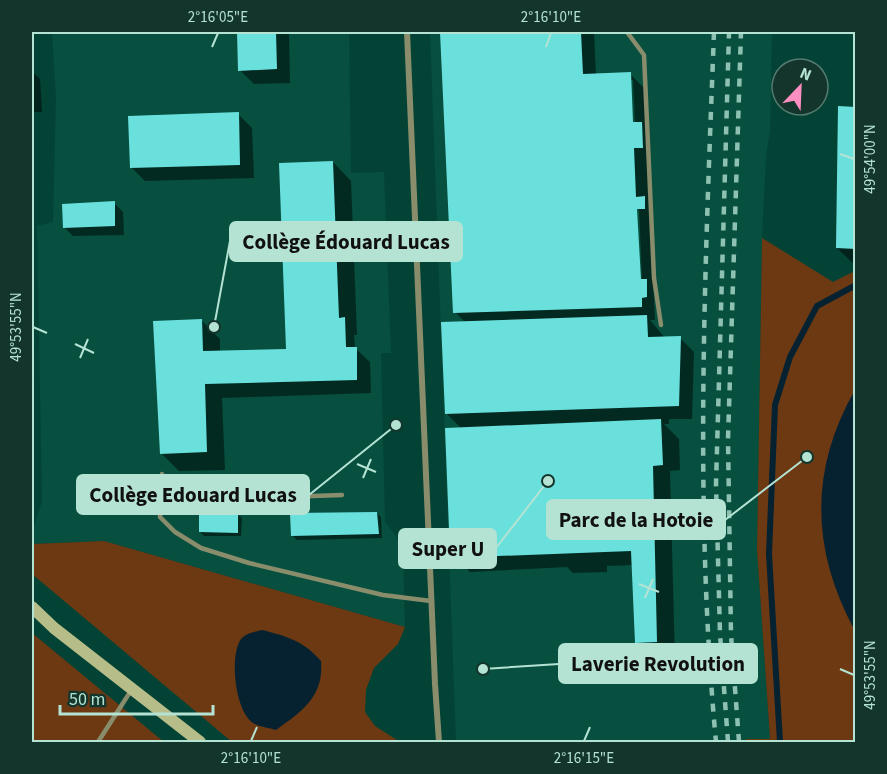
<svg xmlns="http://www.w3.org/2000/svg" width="887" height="774" font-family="'Source Sans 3',sans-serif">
  <rect width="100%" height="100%" fill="#034335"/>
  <path fill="#074f3f" d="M52,32H349L351,173L384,172L391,353H381L385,522L403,545L405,627L104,541L32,544V533L42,501L37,226L53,222L56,97Z
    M430,32H772L770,131L766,156L762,238L757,550L770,739H746V742H456Z"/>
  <path fill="#6c3913" d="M762,238L833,282L855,271L856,742H746V739H770L757,550Z
    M104,541L405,627L398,644L374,668L366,690L365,712L375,726L400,742H232L32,574V544Z
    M32,633L164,742H32Z"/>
  <path fill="#062230" d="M855,390L856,475L853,503L856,537L855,631C811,550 809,470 855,390Z
    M262,630C286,636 304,641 321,661C324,697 302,711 276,730C269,728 259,727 253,723C235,711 229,656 241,639C246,633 254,632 262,630Z"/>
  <path fill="#0007" fill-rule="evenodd" d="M239,32H289L290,83L254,84L240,70Z
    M442,32H594L596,75L630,74L644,88L655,320H650L665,338H680L694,352L692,419H669V424H664L679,439L680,470L670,471L675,660H659L636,642L633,565L607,566V572L573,573L567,567L470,572L452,553L462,429L446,413L466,323L455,312ZM630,80H633L635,123H632ZM636,205L639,208L642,280H639Z
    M32,71L40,79L42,112H32Z
    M856,108V266L837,248Z
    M238,114L252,128L254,178L145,181L131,167Z
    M333,162L351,181L357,335H354L355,348L370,362L371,393L222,398L225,470L179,471L161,453L202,321L220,339V352L290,350Z
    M114,203L123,212L124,235L73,236L64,227Z
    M377,513L381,517L382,538L297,540L292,535Z
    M237,514L242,518L241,536H204L200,532Z"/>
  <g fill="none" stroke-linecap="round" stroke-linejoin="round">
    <path stroke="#062230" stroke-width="6" d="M780,742L769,554L775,405L790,357L817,306L856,285"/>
  </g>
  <path fill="#6ae0dd" d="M237,32H276L277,69L238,71Z
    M440,32H581L583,74L631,72L633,122H642L643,148H634L636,197L645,196V209H637L641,279H647V297L642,298V307L453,313Z
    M838,106L856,107V249L836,248Z
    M239,112L240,165L130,168L128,116Z
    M333,161L339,318L345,317L346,347H357V380L205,384L207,452L160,454L153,321L202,319L203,351L286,349L279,163Z
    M115,201V226L63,228L62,204Z
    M647,315L648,337L681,336L679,406L445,414L441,322Z
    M661,419L663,465L653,466L657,642L635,643L631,551L473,557V553L450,554L445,428Z
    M199,512L238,513V533L199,532Z
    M377,512L379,534L291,536L290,513Z"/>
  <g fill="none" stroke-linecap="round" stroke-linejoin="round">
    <path stroke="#898d6c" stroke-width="4.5" d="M627,32L644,55L654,278L661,325
      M162,474L160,517L175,532L201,548L249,563L383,595L431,601
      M161,501L342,495
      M98,742L132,689"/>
    <path stroke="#898d6c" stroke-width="6" d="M407,32L435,684L439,742"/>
    <path stroke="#b7bd88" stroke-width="12" d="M32,607L54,628L200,742"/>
    <path stroke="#8ec1b1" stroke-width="4.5" stroke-dasharray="8 8" stroke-linecap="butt" d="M714,32C705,268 694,506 716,742
      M728,742L720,634L716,484L729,32
      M739,742L731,635L728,439L741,32"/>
  </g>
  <path fill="none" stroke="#b4e3d3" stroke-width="2" d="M212,47L218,33M546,47L551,33M840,154L854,159M33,327L47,333M75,344L94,353M80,358L88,339M357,464L376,472M363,478L371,459M639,584L659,592M645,598L653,579M840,669L854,675M251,741L257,727M584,741L590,727"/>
  <path fill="none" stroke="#b4e3d3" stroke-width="2" d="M214 327L230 241M396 425L309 495M807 457L725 520M548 481L496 548M483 669L559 664"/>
  <g fill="#b4e3d3" stroke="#14352c" stroke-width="2">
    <circle cx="214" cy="327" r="6"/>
    <circle cx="396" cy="425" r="6"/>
    <circle cx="807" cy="457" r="6"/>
    <circle cx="548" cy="481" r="6"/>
    <circle cx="483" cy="669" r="6"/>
  </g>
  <g fill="#b4e3d3" stroke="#b4e3d3" stroke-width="2">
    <rect x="230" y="222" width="232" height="39" rx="6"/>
    <rect x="77" y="475" width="232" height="39" rx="6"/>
    <rect x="547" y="500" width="178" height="39" rx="6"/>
    <rect x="399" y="529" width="97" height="39" rx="6"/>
    <rect x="559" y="644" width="198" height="39" rx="6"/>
  </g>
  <g font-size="21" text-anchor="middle" font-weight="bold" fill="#111">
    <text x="346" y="249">Collège Édouard Lucas</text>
    <text x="193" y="502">Collège Edouard Lucas</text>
    <text x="636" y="527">Parc de la Hotoie</text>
    <text x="448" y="556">Super U</text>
    <text x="658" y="671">Laverie Revolution</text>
  </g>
  <rect width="887" height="774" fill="none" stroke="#14352c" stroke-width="66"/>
  <g transform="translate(800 87) rotate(23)"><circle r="28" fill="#14352c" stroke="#547b6f" stroke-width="1.5"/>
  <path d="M0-4.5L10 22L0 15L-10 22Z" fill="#fd8ec0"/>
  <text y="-9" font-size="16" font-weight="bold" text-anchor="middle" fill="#b4e3d3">N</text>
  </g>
  <path d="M60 705v9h153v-9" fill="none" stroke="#b4e3d3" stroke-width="3"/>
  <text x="69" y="705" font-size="18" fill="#b4e3d3" stroke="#14352c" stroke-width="4.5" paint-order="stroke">50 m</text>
  <rect x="33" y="33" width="821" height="708" fill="none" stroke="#b4e3d3" stroke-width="2"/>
  <g font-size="15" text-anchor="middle" fill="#b4e3d3">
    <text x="218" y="22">2°16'05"E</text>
    <text x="551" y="22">2°16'10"E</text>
    <text transform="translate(870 159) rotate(-90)" y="5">49°54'00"N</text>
    <text transform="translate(16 327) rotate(-90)" y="5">49°53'55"N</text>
    <text transform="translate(870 675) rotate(-90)" y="5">49°53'55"N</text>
    <text x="251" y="763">2°16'10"E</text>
    <text x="584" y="763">2°16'15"E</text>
  </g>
</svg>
